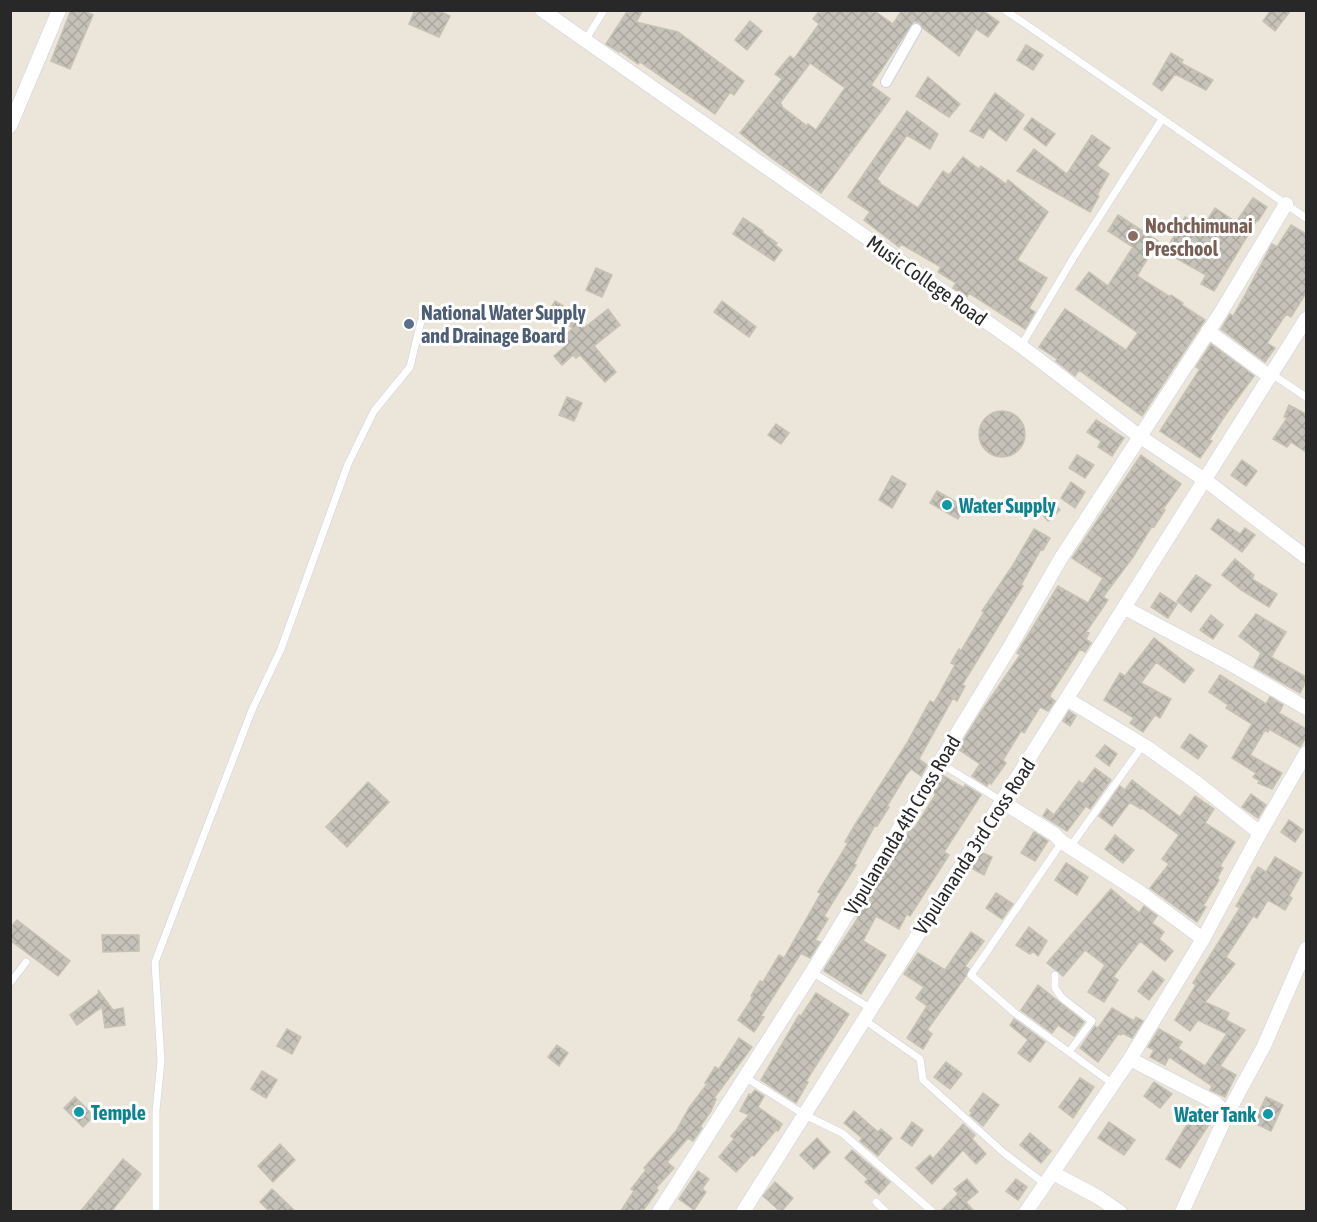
<svg xmlns="http://www.w3.org/2000/svg" width="1317" height="1222" font-family="'Asap Condensed',sans-serif">
  <defs>
    <pattern id="building-cross-hatch" width="8" height="8" patternUnits="userSpaceOnUse" patternTransform="scale(1.5)"><rect width="8" height="8" fill="#c6c2b9"/><path d="M0 0l8 8M0 8l8-8" fill="none" stroke="#aaa79f"/></pattern>
  </defs>
  <rect width="100%" height="100%" fill="#ebe6d9"/>
  <path fill="url(#building-cross-hatch)" stroke="#c6c2b3" stroke-width="1.5" fill-rule="evenodd" d="M71,10H82L93,15L70,69L51,61Z
    M415,10H437L450,16L439,37L409,24Z
    M628,10H643L636,22L678,32L744,81L734,95L730,92L715,114L640,62L638,64L620,51L619,52L606,44Z
    M820,10H873L893,24L902,10H982L999,22L988,37L976,29L959,56L923,28L920,23L914,21L871,85L890,99L821,193L770,157L740,133L782,79L775,74L790,56L794,59L819,24L813,19ZM810,63L845,88L816,130L808,124L807,126L781,106L782,105L780,103Z
    M1271,10H1291L1275,31L1263,21Z
    M750,21L762,31L747,50L735,40Z
    M1026,45L1043,55L1033,70L1017,60Z
    M1171,53L1183,60L1181,63L1213,80L1206,90L1175,74L1162,91L1153,84Z
    M928,77L960,104L949,117L916,96Z
    M995,93L1024,115L1006,141L989,128L983,138L970,131Z
    M907,111L938,134L930,149L907,135L877,179L880,182L879,183L918,208L943,171L949,175L963,157L979,169L981,166L1006,184L1008,180L1048,212L1017,260L1047,278L1029,308L1035,312L1025,329L969,293L967,297L953,288L956,283L938,272L941,267L901,244L899,247L864,220L870,212L848,197Z
    M1032,118L1055,134L1046,146L1024,129Z
    M1092,135L1110,148L1097,166L1109,174L1097,195L1099,196L1090,212L1017,171L1034,149L1067,174Z
    M1253,198L1267,207L1258,221L1257,220L1214,291L1201,284L1206,275L1165,252L1185,217L1203,227L1215,208L1236,222Z
    M1118,215L1158,241L1137,276L1170,297L1171,295L1183,303L1182,305L1205,320L1142,416L1079,370L1075,376L1056,361L1057,359L1039,347L1065,309L1126,350L1138,333L1076,289L1089,272L1108,286L1133,247L1108,231Z
    M743,218L763,231L762,232L777,243L775,245L782,250L774,261L733,234Z
    M1291,225L1306,234V293L1291,317L1286,314L1267,343L1275,348L1265,362L1221,329L1230,314L1233,316L1245,295L1272,244L1277,247Z
    M596,268L612,275L602,297L586,290Z
    M555,301L567,308L584,328L608,309L620,325L594,346L616,372L605,382L580,355L576,358L573,355L562,365L554,356L565,346L560,340L573,328L548,313Z
    M722,301L756,327L749,337L714,312Z
    M1211,344L1254,376L1224,417L1209,440L1212,441L1200,458L1160,431L1200,369L1196,367Z
    M567,397L582,403L574,421L559,415Z
    M1289,405L1306,414V452L1291,442L1287,447L1273,439L1287,418L1284,417Z
    M979 434a23 23 0 1 1 46 0a23 23 0 1 1-46 0Z
    M1096,420L1124,438L1112,456L1098,447L1101,441L1087,432Z
    M776,424L789,433L781,444L768,435Z
    M1077,455L1094,465L1085,478L1069,468Z
    M1141,455L1181,484L1163,509L1165,510L1154,527L1152,526L1133,557L1103,597L1108,600L1086,632L1089,633L1086,639L1091,643L1085,652L1080,649L1050,695V697L1055,701L1048,711L1040,707L1024,733L1021,731L1003,760L1006,763L991,784L989,782L987,786L972,776L980,764L958,749L981,712L1020,655L1017,653L1058,586L1088,603L1103,578L1072,558Z
    M1242,460L1257,471L1246,486L1231,475Z
    M892,476L906,484L892,508L879,500Z
    M1071,482L1085,492L1075,508L1061,498Z
    M937,491L965,507L958,519L930,503Z
    M1052,501L1060,510L1048,521L1040,512Z
    M1218,519L1240,534L1245,528L1255,535L1242,552L1211,529Z
    M1034,529L1050,538L1043,550L1041,549L1021,585L1023,586L962,685L965,686L957,701L953,698L919,759L927,765L921,776L911,769L906,775L887,806L889,807L877,826L875,825L854,864L856,865L824,916L828,919L815,940L820,942L810,958L801,953L761,1016L764,1017L754,1032L738,1020L753,997L751,996L760,981L763,982L779,955L784,958L821,893L818,892L848,843L845,842L853,828L907,743L930,701L934,703L955,665L951,663L959,649L961,651L984,612L982,611L1013,565Z
    M1235,559L1254,575L1252,579L1277,594L1269,607L1241,590L1222,575Z
    M1196,575L1211,585L1191,612L1177,601Z
    M1160,593L1177,604L1168,618L1151,607Z
    M1256,614L1286,632L1271,657L1306,677V681L1300,693L1254,667L1261,653L1239,636Z
    M1211,615L1223,625L1213,639L1200,630Z
    M1154,638L1194,670L1184,683L1156,662L1141,683L1171,699L1160,718L1155,715L1143,732L1130,723L1134,718L1104,700L1120,673L1125,676Z
    M1220,675L1266,704L1270,697L1283,705L1279,713L1306,729V737L1300,747L1269,729L1268,732L1265,730L1250,755L1282,773L1272,789L1258,783L1260,781L1253,777L1256,773L1232,758L1252,724L1226,708L1228,705L1209,692Z
    M1069,711L1076,716L1070,726L1063,721Z
    M1190,734L1207,746L1198,759L1181,747Z
    M1105,745L1117,754L1109,766L1096,756Z
    M1095,768L1111,780L1090,809L1086,806L1067,831L1043,816L1047,809L1054,815L1079,781L1083,784Z
    M942,775L964,788L965,785L981,795L944,852L949,855L910,916L907,914L899,929L876,916L863,941L886,955L861,994L824,971L825,968L858,918L857,917L896,851L912,827L914,829L936,794L932,792Z
    M1132,780L1180,817L1195,796L1214,809L1205,823L1235,842L1220,866L1223,868L1217,878L1219,880L1203,906L1206,907L1197,922L1150,888L1169,864L1162,859L1179,835L1142,808L1141,809L1130,802L1112,826L1099,816L1120,786L1125,790Z
    M368,782L389,802L347,847L326,827Z
    M1251,794L1266,805L1258,818L1242,807Z
    M1289,820L1303,830L1295,842L1281,832Z
    M1034,832L1048,841L1035,861L1021,853Z
    M1115,835L1134,850L1123,863L1105,849Z
    M981,852L992,857L984,875L971,868Z
    M1275,857L1302,873L1289,896L1292,898L1285,910L1268,900L1257,918L1253,916L1226,957L1235,964L1205,1002L1229,1013L1226,1020L1245,1030L1220,1066L1236,1075L1225,1097L1210,1090L1212,1086L1169,1057L1165,1065L1150,1057L1154,1050L1148,1047L1159,1029L1182,1042L1178,1048L1205,1066L1227,1034L1198,1020L1190,1031L1175,1020L1196,985L1193,983L1240,908L1236,906L1252,879L1251,878L1258,867L1266,872Z
    M1066,863L1088,877L1077,895L1055,880Z
    M1111,889L1139,913L1144,906L1157,916L1152,923L1164,932L1159,939L1173,951L1165,961L1140,941L1113,977L1118,980L1104,1002L1088,992L1105,965L1085,950L1063,976L1047,963Z
    M996,893L1013,904L1002,919L986,908Z
    M17,920L70,961L58,976L10,940V928Z
    M1029,927L1047,941L1038,956L1033,951L1030,954L1016,945Z
    M971,932L984,941L965,966L969,969L966,976L927,1030L932,1034L923,1049L907,1038L927,1006L916,998L924,987L904,974L918,953L945,970Z
    M102,935H139V951L103,952Z
    M1153,971L1164,980L1149,1000L1138,991Z
    M1038,985L1084,1022L1074,1036L1058,1025L1052,1033L1021,1010Z
    M98,990L113,1010L123,1008L125,1025L105,1028L102,1007L77,1025L70,1015L99,993Z
    M816,993L849,1014L806,1081L808,1082L796,1103L761,1080L799,1015L801,1016Z
    M1112,1008L1134,1021L1136,1017L1143,1021L1132,1038L1122,1033L1121,1035L1118,1034L1098,1062L1080,1048L1095,1026L1098,1028Z
    M1014,1019L1045,1042L1030,1062L1018,1053L1028,1040L1010,1025Z
    M287,1029L301,1037L292,1054L277,1046Z
    M739,1038L752,1047L714,1098L716,1099L711,1111L700,1127L702,1128L693,1141L688,1138L667,1162L674,1168L656,1188L658,1190L642,1212H620L634,1191L631,1189L646,1170L644,1168L676,1131L689,1108L707,1084L705,1083L715,1067L719,1069Z
    M557,1045L568,1053L559,1066L548,1057Z
    M946,1062L962,1074L950,1089L934,1077Z
    M262,1071L277,1080L266,1098L251,1089Z
    M1080,1078L1094,1087L1073,1118L1059,1107Z
    M1154,1082L1172,1094L1160,1108L1144,1096Z
    M755,1090L764,1096L758,1107L782,1124L778,1131L776,1130L754,1156L752,1155L736,1172L719,1157L734,1139L731,1136L749,1115L740,1111L749,1094L751,1095Z
    M983,1093L999,1105L983,1126L970,1115L972,1113L970,1111Z
    M75,1097L94,1116L83,1127L64,1108Z
    M1266,1097L1283,1105L1271,1131L1254,1123Z
    M854,1111L878,1132L881,1129L892,1138L878,1156L860,1141L862,1138L844,1123Z
    M1194,1113L1210,1123L1180,1168L1166,1159Z
    M912,1122L923,1130L912,1146L901,1138Z
    M1109,1122L1135,1140L1124,1155L1098,1138Z
    M963,1124L975,1135L972,1139L986,1154L976,1164L963,1150L932,1184L916,1168L930,1155L933,1159Z
    M1030,1133L1051,1151L1041,1163L1020,1145Z
    M817,1138L830,1152L814,1169L800,1155Z
    M280,1144L295,1160L273,1182L258,1166Z
    M852,1150L890,1182L879,1194L865,1182L868,1179L845,1158Z
    M123,1159L141,1174L111,1212H80Z
    M698,1171L709,1179L702,1189L706,1192L694,1210L679,1199Z
    M967,1179L978,1192L966,1202L975,1212H940L958,1194L963,1199L954,1189Z
    M1016,1179L1027,1187L1018,1200L1006,1191Z
    M775,1182L793,1198L781,1212L763,1196Z
    M272,1189L296,1212H270L260,1202Z"/>
  <g fill="none" stroke-linecap="round" stroke-linejoin="round">
    <defs>
      <path id="service" d="M1005,10L1306,218
        M585,41L604,10
        M1021,346L1075,255L1162,119
        M1272,374L1306,397
        M940,763L1003,802
        M1062,842L971,975L1015,1013L1113,1084
        M1070,847L1143,745
        M812,972L870,1008
        M1055,975V988L1062,998L1092,1021L1069,1052
        M10,983L26,962
        M863,1019L920,1059L923,1080L1004,1153L1045,1184
        M745,1077L805,1115L842,1133L933,1212
        M876,1202L886,1212
        M156,1212V1111L161,1061L155,962L252,710L281,649L348,464L374,411L410,367L421,321"/>
      <path id="pedestrian" d="M886,82L916,29"/>
      <path id="minor" d="M542,10L1021,346L1139,436L1205,480L1306,557
        M10,126L59,10
        M1208,331L1270,377
        M1125,608L1229,663L1306,708
        M1067,699L1148,748L1197,783L1260,833
        M1003,802L1054,834L1062,842L1141,893L1203,939
        M1130,1059L1214,1102L1227,1114L1182,1212
        M1227,1114L1264,1046L1306,949
        M1053,1173L1098,1197L1120,1212
        M659,1212L812,972L1008,650L1061,558L1221,312L1286,204
        M743,1212L1306,319
        M1026,1212L1130,1059L1203,939L1260,833L1306,753"/>
    </defs>
    <use href="#service" stroke="#cfd0e1" stroke-width="8"/>
    <use href="#pedestrian" stroke="#cfd0e1" stroke-width="12"/>
    <use href="#minor" stroke="#cfd0e1" stroke-width="15"/>
    <use href="#service" stroke="#fff" stroke-width="7"/>
    <use href="#pedestrian" stroke="#fff" stroke-width="10"/>
    <use href="#minor" stroke="#fff" stroke-width="14"/>
  </g>
  <circle fill="#8d6e63" stroke="#fff" stroke-width="2" cx="1133" cy="236" r="6"/>
  <circle fill="#5c6f8a" stroke="#fff" stroke-width="2" cx="409" cy="324" r="6"/>
  <g fill="#0f9aa8" stroke="#fff" stroke-width="2">
    <circle cx="947" cy="505" r="6"/>
    <circle cx="79" cy="1112" r="6"/>
    <circle cx="1268" cy="1114" r="6"/>
  </g>
  <g text-anchor="middle" dominant-baseline="central" stroke-width="6" stroke-linejoin="round" paint-order="stroke">
    <g font-size="20" font-weight="bold" fill="#785e54" stroke="#fff" text-anchor="start">
      <text x="1145" y="225">Nochchimunai<tspan x="1145" dy="23">Preschool</tspan></text>
    </g>
    <g font-size="20" fill="#282828" stroke="#fff">
      <text transform="translate(927 280) rotate(35)">Music College Road</text>
      <text transform="translate(902 825) rotate(-59)">Vipulananda 4th Cross Road</text>
      <text transform="translate(974 846) rotate(-57)">Vipulananda 3rd Cross Road</text>
    </g>
    <g font-size="20" font-weight="bold" fill="#4e5e75" stroke="#fff" text-anchor="start">
      <text x="421" y="312">National Water Supply<tspan x="421" dy="23">and Drainage Board</tspan></text>
    </g>
    <g font-size="20" font-weight="bold" fill="#0d838f" stroke="#fff" text-anchor="start">
      <text x="959" y="505">Water Supply</text>
      <text x="91" y="1112">Temple</text>
      <text x="1256" y="1114" text-anchor="end">Water Tank</text>
    </g>
  </g>
  <rect width="1317" height="1222" fill="none" stroke="#282828" stroke-width="24"/>
</svg>
